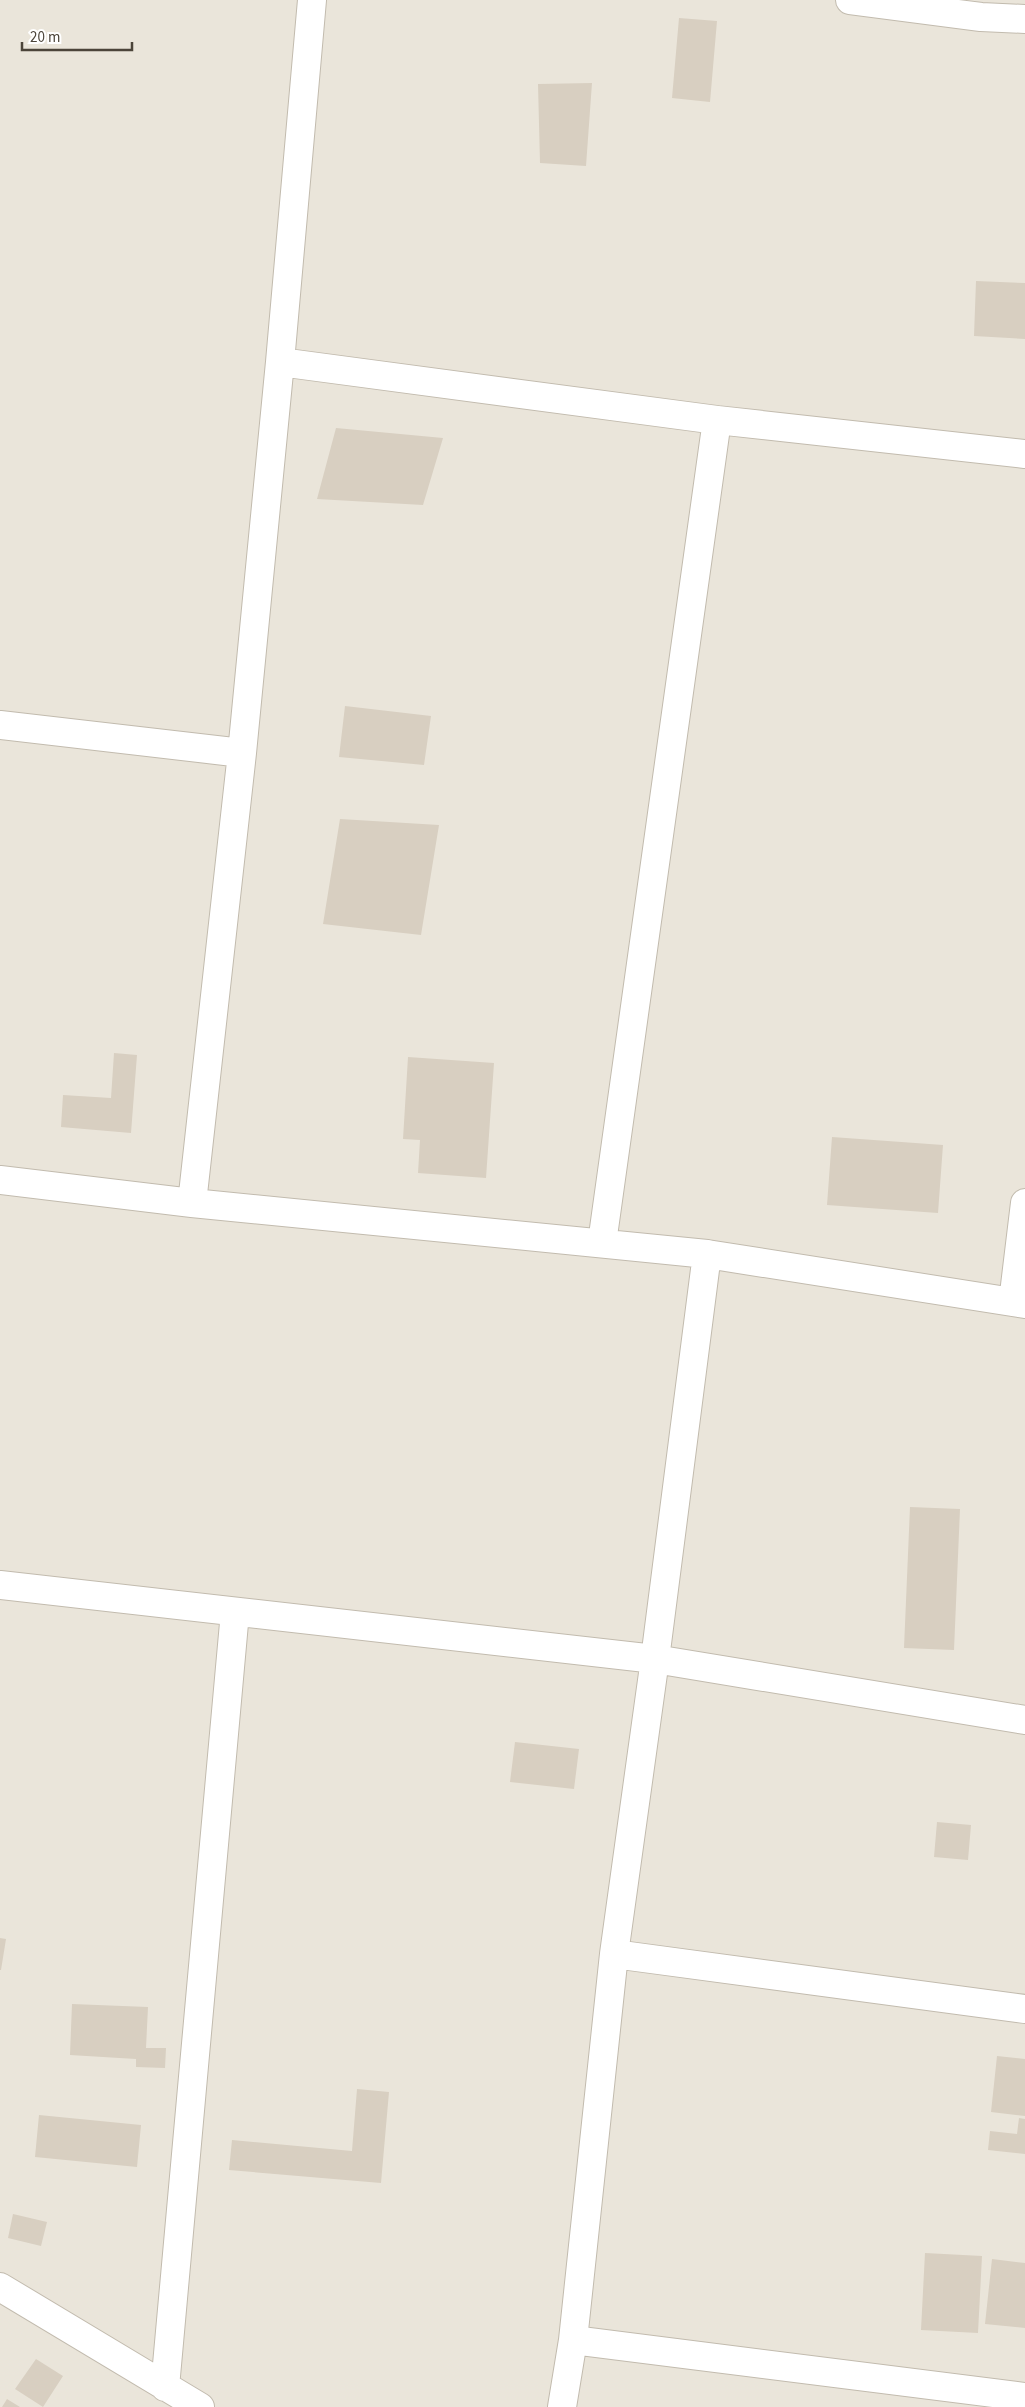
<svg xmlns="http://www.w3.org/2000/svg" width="1025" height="2407" font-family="'Source Sans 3',sans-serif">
  <rect width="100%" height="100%" fill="#f6f3ec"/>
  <path fill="#eae5da" d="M0,0H1025V2407H0Z"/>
  <path fill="#d8cfc1" d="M679,18L717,21L710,102L672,98Z
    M592,83L586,166L540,163L538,84Z
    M976,281L1025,283V339L974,336Z
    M336,428L443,438L423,505L317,499Z
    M345,706L431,716L424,765L339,757Z
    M340,819L439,825L421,935L323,924Z
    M114,1053L137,1055L131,1133L61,1127L63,1095L111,1098Z
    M408,1057L494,1063L486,1178L418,1173L420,1140L403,1139Z
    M832,1137L943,1145L938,1213L827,1205Z
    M910,1507L960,1509L954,1650L904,1648Z
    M515,1742L579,1749L574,1789L510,1782Z
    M937,1822L971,1825L968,1860L934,1857Z
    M0,1938L6,1939L1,1970H0Z
    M72,2004L148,2007L146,2048H166L165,2068L136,2067V2059L70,2055Z
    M997,2056L1025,2059V2116L991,2112Z
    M357,2089L389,2092L381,2183L229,2170L232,2140L352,2151Z
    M39,2115L141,2125L137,2167L35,2157Z
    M1019,2118L1025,2119V2154L988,2150L990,2131L1017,2134Z
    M13,2214L47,2222L41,2246L8,2238Z
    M925,2253L982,2256L978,2333L921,2330Z
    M992,2259L1025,2263V2328L985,2324Z
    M36,2359L63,2376L43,2407L15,2389Z
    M7,2399L20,2407H2Z"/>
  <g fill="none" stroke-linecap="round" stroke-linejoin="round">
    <defs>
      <path id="minor" d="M850,0L981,17L1025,19
        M280,362L717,420L1025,454
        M0,725L242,753
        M0,1180L192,1203L707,1254L1025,1304
        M192,1203L242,753L280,362L312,0
        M602,1243L717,420
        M1013,1302L1025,1203
        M0,1585L655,1659L1025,1720
        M614,1954L1025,2009
        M0,2287L200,2407
        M573,2340L1025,2397
        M165,2387L235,1612
        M562,2407L573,2340L614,1954L655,1659L707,1254"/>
    </defs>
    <use href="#minor" stroke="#c2bbae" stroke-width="30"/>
    <use href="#minor" stroke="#fff" stroke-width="28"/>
  </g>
  <path d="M22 42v8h110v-8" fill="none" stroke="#4b4439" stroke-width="2.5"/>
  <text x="30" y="42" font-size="15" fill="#4b4439" stroke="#ffffff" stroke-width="4" paint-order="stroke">20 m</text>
</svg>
